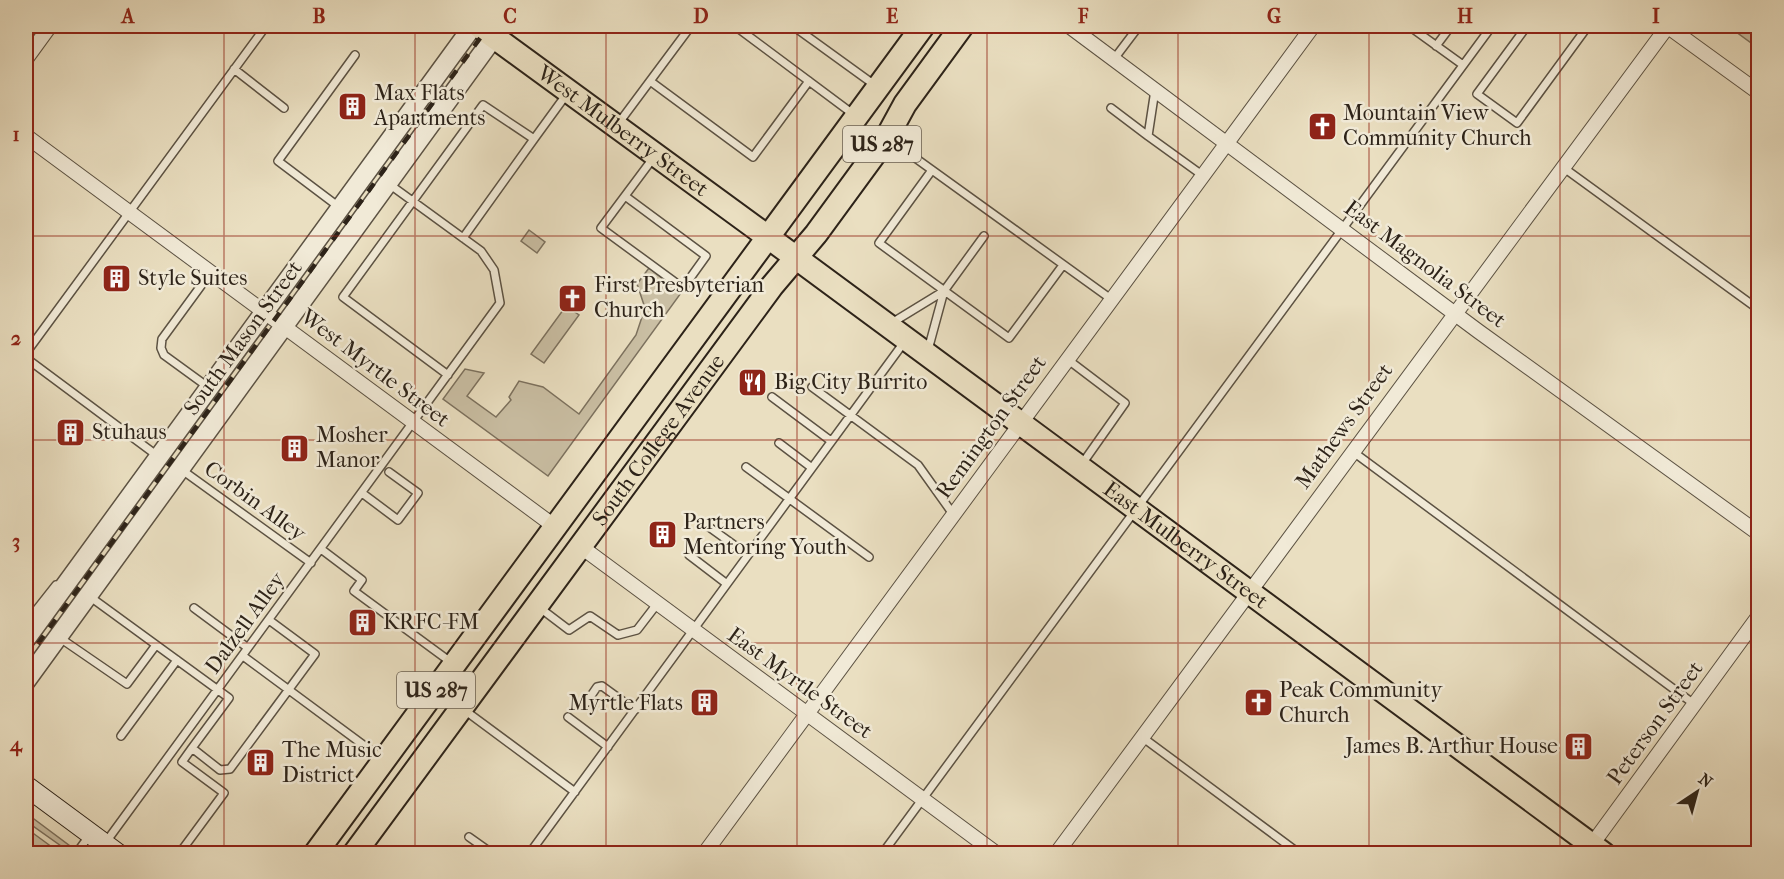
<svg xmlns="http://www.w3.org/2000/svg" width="1784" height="879" font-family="'IM FELL French Canon',serif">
  <rect width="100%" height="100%" fill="#eadfc1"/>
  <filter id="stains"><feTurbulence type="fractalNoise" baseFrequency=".00333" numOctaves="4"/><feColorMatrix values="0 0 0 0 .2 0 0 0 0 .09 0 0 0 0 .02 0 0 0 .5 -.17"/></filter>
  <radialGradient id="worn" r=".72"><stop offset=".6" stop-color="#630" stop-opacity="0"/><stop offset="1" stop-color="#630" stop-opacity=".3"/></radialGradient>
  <path fill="#cabfa4" stroke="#7c715e" stroke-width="1.5" d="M1728,26H1758V48Z
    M529,230L545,242L537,253L521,241Z
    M649,268L681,293L548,476L443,399L465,369L484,373L467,396L496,417L511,400L509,397L519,381L543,387L579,414L636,335L645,308L637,284Z
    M566,306L579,315L544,363L531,354Z
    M26,813L74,849L71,853L26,821Z
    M26,828L60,853H26Z"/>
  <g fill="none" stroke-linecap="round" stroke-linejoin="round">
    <defs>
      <path id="service" d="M735,26L853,114
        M793,26L876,86
        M1409,26L1463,65
        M1527,26L1477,94L1517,123L1588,26
        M1436,46L1451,26
        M1114,59L1139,26
        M234,69L284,108
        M650,81L753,157L809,81
        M1155,90L1148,136L1202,175
        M1111,108L1148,136
        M618,124L691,26
        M534,139L566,95
        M889,139L1111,299
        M1564,168L1758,309
        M932,170L879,243L1009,338L1063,265
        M625,196L706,256L683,288L601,228L654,157
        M339,207L278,161L355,55
        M890,324L944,291
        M928,350L944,291L984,236
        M26,353L266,26
        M26,358L159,457
        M1067,359L1125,403L1082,464
        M448,375L343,297L483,105L534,139L463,238
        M208,387L164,355L161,348L162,339L211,272
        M812,387L918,465L953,514
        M772,397L831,441
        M779,443L812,468
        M1352,451L1694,704
        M746,467L869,557
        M182,470L311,563
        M362,493L398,520L418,493L389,472
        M709,527L748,555
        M321,549L362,580L354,591L452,663
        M689,555L727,584
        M89,596L229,698L192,748L220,770L230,769L315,654L269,620
        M194,608L248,648
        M540,608L569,630L590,616L618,635L637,630L657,604
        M26,623L56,585
        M60,638L127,684L156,645
        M243,656L381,758
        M586,703L597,687L602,686L635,710
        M463,709L575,792
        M568,717L608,747
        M121,736L177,660
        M1142,737L1300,854
        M469,837L493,854
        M106,842L500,303L494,270L481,251L389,184
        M76,854L89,836
        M179,854L224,793L182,762L192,748
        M529,854L905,341
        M882,854L1492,26"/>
      <path id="minor" d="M1069,26L1478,331L1758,533
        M1667,26L1758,92
        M26,59L50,26
        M26,136L554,526
        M580,546L997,854
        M1588,850L1758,617
        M704,854L1313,26
        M1056,854L1668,26"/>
      <path id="tertiary" d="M26,639L473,26
        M26,681L502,26"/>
      <path id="secondary" d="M26,786L118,854"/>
      <g id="primary">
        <path id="s1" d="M479,26L768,237"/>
      </g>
      <g id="trunk">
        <path id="s2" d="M768,237L1604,854"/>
        <path d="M315,854L923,26"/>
        <path id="s3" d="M354,854L772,286L816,234L887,137L905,104L962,26"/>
      </g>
    </defs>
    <use href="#service" stroke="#5c5243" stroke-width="10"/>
    <use href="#minor" stroke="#5c5243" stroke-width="16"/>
    <use href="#tertiary" stroke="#5c5243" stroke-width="21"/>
    <use href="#secondary" stroke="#2d2319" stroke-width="22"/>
    <use href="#primary" stroke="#2d2319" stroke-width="26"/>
    <use href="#trunk" stroke="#2d2319" stroke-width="26"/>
    <use href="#service" stroke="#f1ead7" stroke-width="7"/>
    <use href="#minor" stroke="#f1ead7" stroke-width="14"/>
    <use href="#tertiary" stroke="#f1ead7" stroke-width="18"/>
    <use href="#secondary" stroke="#f1ead7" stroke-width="20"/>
    <use href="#primary" stroke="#eadfc1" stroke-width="22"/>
    <use href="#trunk" stroke="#eadfc1" stroke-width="22"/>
    <path stroke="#2d2319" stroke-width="4.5" stroke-dasharray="10 10" stroke-linecap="butt" d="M26,660L489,26"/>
  </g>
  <path fill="none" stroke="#8f2418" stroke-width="1.5" stroke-opacity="0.55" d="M224,26V854M415,26V854M606,26V854M797,26V854M987,26V854M1178,26V854M1369,26V854M1560,26V854M26,236H1758M26,440H1758M26,643H1758"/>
  <defs>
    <symbol id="building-square" viewBox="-11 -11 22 22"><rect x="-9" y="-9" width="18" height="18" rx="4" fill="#8f2418" stroke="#f1ead7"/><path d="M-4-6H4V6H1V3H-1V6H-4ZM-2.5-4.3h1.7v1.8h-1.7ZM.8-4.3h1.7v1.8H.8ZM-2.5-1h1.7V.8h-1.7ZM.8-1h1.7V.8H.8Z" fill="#fff"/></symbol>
    <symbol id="church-square" viewBox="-11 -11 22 22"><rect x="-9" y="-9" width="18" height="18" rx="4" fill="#8f2418" stroke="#f1ead7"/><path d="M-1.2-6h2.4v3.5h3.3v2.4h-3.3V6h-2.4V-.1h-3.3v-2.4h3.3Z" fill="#fff"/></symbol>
    <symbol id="restaurant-square" viewBox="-11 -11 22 22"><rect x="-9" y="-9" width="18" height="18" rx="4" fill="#8f2418" stroke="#f1ead7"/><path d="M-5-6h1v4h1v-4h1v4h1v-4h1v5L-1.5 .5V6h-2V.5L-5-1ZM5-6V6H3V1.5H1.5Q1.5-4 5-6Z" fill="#fff"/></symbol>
  </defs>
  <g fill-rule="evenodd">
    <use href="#building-square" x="336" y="90" width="33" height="33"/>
    <use href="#church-square" x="1306" y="110" width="33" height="33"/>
    <use href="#building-square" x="100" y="262" width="33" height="33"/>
    <use href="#church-square" x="556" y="282" width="33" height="33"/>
    <use href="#restaurant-square" x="736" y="366" width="33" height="33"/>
    <use href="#building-square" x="54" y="416" width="33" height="33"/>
    <use href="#building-square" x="278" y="432" width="33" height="33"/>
    <use href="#building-square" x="646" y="518" width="33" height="33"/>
    <use href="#building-square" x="346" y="606" width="33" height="33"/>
    <use href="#building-square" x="688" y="686" width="33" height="33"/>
    <use href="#church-square" x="1242" y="686" width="33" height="33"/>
    <use href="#building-square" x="1562" y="730" width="33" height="33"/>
    <use href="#building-square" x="244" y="746" width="33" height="33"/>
  </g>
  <g text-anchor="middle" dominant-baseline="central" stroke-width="5" stroke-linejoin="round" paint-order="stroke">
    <g fill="#f1ead7" stroke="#685f52" stroke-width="1.5">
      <rect x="843" y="126" width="78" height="36" rx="4.5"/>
      <rect x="397" y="672" width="78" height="36" rx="4.5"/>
    </g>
    <g font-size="21" font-weight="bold" fill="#2d2319">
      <text x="882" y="144">US 287</text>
      <text x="436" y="690">US 287</text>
    </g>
    <g font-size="22" fill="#2d2319" stroke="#f1ead7" text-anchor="start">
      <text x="374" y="93">Max Flats<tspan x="374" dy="25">Apartments</tspan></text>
      <text x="1343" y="113">Mountain View<tspan x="1343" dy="25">Community Church</tspan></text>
      <text x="138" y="278">Style Suites</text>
      <text x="594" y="285">First Presbyterian<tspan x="594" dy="25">Church</tspan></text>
      <text x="774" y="382">Big City Burrito</text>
      <text x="92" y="432">Stuhaus</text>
      <text x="316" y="435">Mosher<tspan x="316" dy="25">Manor</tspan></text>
      <text x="683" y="522">Partners<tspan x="683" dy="25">Mentoring Youth</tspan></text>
      <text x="383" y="622">KRFC-FM</text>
      <text x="1279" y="690">Peak Community<tspan x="1279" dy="25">Church</tspan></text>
      <text x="683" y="703" text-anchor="end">Myrtle Flats</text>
      <text x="1558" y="746" text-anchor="end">James B. Arthur House</text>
      <text x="282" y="750">The Music<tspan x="282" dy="25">District</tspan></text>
    </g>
    <g font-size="22" fill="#2d2319" stroke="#f1ead7">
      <text stroke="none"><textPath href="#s1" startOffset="178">West Mulberry Street</textPath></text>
      <text transform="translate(1425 264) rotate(37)">East Magnolia Street</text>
      <text transform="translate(243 338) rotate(-54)">South Mason Street</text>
      <text transform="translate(375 368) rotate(37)">West Myrtle Street</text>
      <text transform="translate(1344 426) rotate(-54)">Mathews Street</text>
      <text transform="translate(991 427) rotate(-54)">Remington Street</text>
      <text stroke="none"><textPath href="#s3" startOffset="514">South College Avenue</textPath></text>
      <text transform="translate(255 501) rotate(36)">Corbin Alley</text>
      <text stroke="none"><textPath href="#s2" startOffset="519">East Mulberry Street</textPath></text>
      <text transform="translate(245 623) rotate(-54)">Dalzell Alley</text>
      <text transform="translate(800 683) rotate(36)">East Myrtle Street</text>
      <text transform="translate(1655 723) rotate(-54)">Peterson Street</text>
    </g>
  </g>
  <rect width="1784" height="879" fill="none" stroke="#eadfc1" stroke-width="66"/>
  <g transform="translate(1697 792) rotate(36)" stroke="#f1ead7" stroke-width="4.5" paint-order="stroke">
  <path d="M0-4.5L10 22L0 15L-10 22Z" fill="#2d2319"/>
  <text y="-9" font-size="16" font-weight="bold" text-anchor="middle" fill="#2d2319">N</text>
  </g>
  <rect x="33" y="33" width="1718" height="813" fill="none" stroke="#8f2418" stroke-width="2"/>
  <g font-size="20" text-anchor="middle" font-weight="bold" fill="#8f2418">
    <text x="128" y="23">A</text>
    <text x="319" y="23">B</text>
    <text x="510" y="23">C</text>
    <text x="701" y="23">D</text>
    <text x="892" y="23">E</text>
    <text x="1083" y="23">F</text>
    <text x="1274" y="23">G</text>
    <text x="1465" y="23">H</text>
    <text x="1656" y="23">I</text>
    <text x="16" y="141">1</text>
    <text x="16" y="345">2</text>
    <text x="16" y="548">3</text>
    <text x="16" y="751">4</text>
  </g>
  <rect width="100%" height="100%" filter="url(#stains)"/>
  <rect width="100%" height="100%" fill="url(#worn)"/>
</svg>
